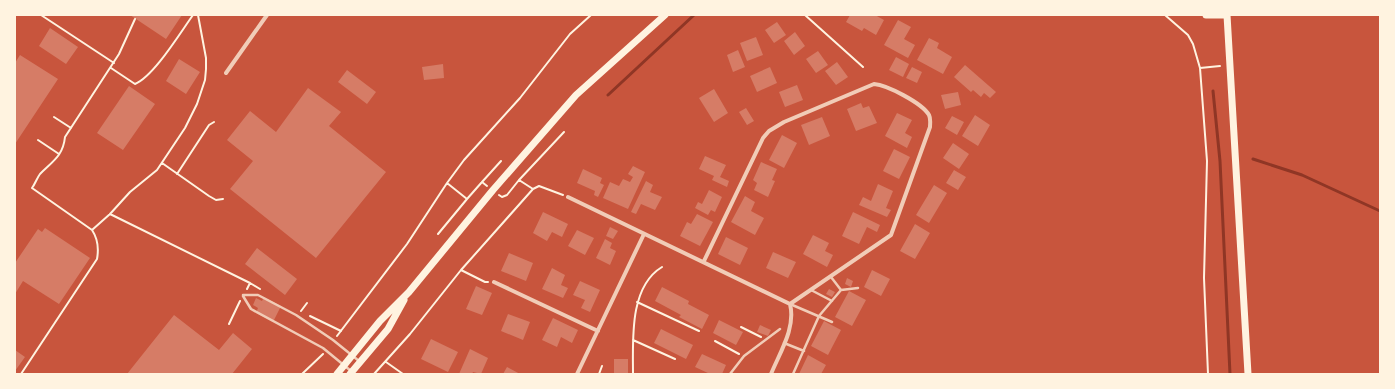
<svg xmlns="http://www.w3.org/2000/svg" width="1395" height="389" font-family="Karla,sans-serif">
  <rect width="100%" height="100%" fill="#c8553d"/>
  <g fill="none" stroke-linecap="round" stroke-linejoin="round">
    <path stroke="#8f3625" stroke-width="3" d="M1213,91L1220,161L1230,374
      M608,95L694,15
      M1253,159L1302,175L1380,211"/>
  </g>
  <path fill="#d67c66" d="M130,15H182L166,39Z
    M850,15H875L884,20L876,35L864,28L862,31L846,22Z
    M898,20L911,27L904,39L915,45L908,58L884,45Z
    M777,22L786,35L774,43L765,30Z
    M50,28L78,47L66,64L39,46Z
    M795,32L805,46L794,55L784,41Z
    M756,37L763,55L747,61L740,43Z
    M929,38L939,43L937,48L952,57L943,74L917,60Z
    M738,50L745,67L733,72L727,55Z
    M818,51L828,65L816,73L806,59Z
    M20,55L58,79L15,144V63Z
    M896,57L909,64L903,77L889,70Z
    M179,59L200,72L186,94L166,81Z
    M837,62L848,77L836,85L825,71Z
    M443,64L444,78L424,80L422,67Z
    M965,65L996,92L990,98L984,93L981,97L973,90L971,92L954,77Z
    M770,67L777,83L757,92L750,76Z
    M912,67L922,72L917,83L906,78Z
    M347,70L376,92L367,104L338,82Z
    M797,85L803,100L785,107L779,92Z
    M129,86L155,104L123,150L97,133Z
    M308,88L341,112L329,126L386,172L316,258L230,189L253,161L227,140L250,111L276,132Z
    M714,89L728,113L714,122L699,98Z
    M958,92L961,105L945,109L941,95Z
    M861,103L863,108L869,106L877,123L856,131L847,109Z
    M746,108L754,121L747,125L739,112Z
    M897,113L912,120L905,133L912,137L907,148L885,136Z
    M975,115L990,125L978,146L962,136Z
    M952,116L964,122L957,135L945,128Z
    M822,117L830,136L809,145L801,125Z
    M782,135L797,143L784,168L769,160Z
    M953,143L969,154L959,169L943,158Z
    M894,149L910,157L899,179L883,171Z
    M705,156L726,165L720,177L729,181L727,187L712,180L714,176L699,169Z
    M761,162L777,169L772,180L775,181L768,197L754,190L757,183L753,180Z
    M633,166L645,172L628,209L603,198L610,182L619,186L623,179L630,182L633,177L628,174Z
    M583,169L602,178L600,183L604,185L598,197L594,195L595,191L577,183Z
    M954,170L966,177L958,190L946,183Z
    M646,181L653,185L650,192L662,197L655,210L641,204L636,214L631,212Z
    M878,184L893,191L886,208L891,210L887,217L859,205L863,197L871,201Z
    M934,185L947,193L929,223L916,215Z
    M709,190L722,197L715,212L711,210L708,215L695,208L698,202L702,204Z
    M745,196L755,202L751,211L764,218L755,235L731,222Z
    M543,212L568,224L562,237L552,232L547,241L533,233Z
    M853,212L880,225L877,232L867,227L859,244L842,236Z
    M697,214L713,222L700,246L680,236L687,222L691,224Z
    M915,224L930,233L915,259L900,251Z
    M610,227L618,231L613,239L606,236Z
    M45,228L90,258L59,304L23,281L15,294V263L38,229L42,232Z
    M577,230L594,238L585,255L568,246Z
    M813,235L829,243L825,251L833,255L827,267L803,254Z
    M726,237L748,248L740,265L718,254Z
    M605,239L612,243L610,248L616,251L610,265L596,258Z
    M257,248L297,279L285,295L245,264Z
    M773,252L796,262L788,278L766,268Z
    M509,253L533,263L526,281L501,271Z
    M552,268L565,275L561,285L568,288L563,298L542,289Z
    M872,270L890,279L881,296L864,287Z
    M847,278L853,281L851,287L845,284Z
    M580,281L600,290L590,312L581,308L585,300L573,295Z
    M476,286L492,293L482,315L466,309Z
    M662,287L689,301L688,304L709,315L702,329L679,317L681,315L655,301Z
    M829,289L835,292L832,297L826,294Z
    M849,291L866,300L852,326L835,317Z
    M264,297L281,306L273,322L256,313L258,308L253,305L256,298L262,301Z
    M508,314L530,322L523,340L501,331Z
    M174,315L219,350L233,333L252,349L232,374H127Z
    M553,318L578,330L572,343L561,337L557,347L542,340Z
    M719,320L743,332L736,345L713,333Z
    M824,321L841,330L828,355L811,346Z
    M760,325L771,330L768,336L757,332Z
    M661,329L693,345L686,359L654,343Z
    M431,339L458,352L448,372L421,359Z
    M470,349L488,358L481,374L473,372L472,374H459Z
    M15,350L25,357L15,371Z
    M702,354L726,365L722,374H710L695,367Z
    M808,355L826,365L821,374H799Z
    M614,359H628V374H614Z
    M507,367L520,374H503Z"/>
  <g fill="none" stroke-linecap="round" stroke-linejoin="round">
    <path stroke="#fff3e0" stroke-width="2" d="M41,15L114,63
      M805,15L863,67
      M1165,15L1188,35L1193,44L1200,68L1207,161L1204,278L1208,374
      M135,19L119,54L65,137C63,156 53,161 40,174C37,178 35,184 32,188L92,230L110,214L250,283
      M111,68L135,84C154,76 180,33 193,15
      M1200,68L1220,66
      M54,117L71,128
      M38,140L59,154
      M162,163L209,196L216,200L223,199
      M177,174L209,125L214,122
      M519,180L564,132
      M482,182L501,161
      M447,183L467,199L482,182L487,186
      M499,195L502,197L507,195L519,180L533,189
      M110,214L130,192L157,170L185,128L197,104L205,80L206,69V58L198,15
      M438,234L467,199
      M461,270L485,282H488
      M247,289L250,283L260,289
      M637,302L699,331
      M301,311L307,303
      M310,316L341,331
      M229,324L240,301
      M741,327L761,337
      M337,336L407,244L447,183L464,160L520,98L570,34L591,15
      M633,340L675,359
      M715,341L739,354
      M386,362L403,374
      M21,374L97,259C99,248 98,239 92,230
      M302,374L323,354
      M374,374L410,334L461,270L533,189L539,186L563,195
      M599,374L602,366
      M633,374C633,340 629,287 662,267"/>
    <path stroke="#f1ccb7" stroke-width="2.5" d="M831,277L841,290
      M811,290L832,301
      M243,295H258L296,315L333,340L359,361
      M243,296L251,309L323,348L351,371
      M790,304L832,322
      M784,343L804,351
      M730,374L744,356L780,329
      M793,374L819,316L841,290L858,288"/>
    <path stroke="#f1ccb7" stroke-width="4" d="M226,73L267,15
      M568,197L790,304
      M704,261L763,138L769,131L784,122L874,84C887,85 922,103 929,115C931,119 930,123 930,127L891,235L790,304
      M494,282L598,331
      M577,374L644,234
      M771,374C780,352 796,328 790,304"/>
    <path stroke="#fff3e0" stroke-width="7" d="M1206,15H1227
      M1227,15L1248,374
      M337,374L380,321L409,292L493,190L576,95L665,15
      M350,374L388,329L404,300"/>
  </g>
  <rect width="1395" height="389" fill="none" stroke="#fff3e0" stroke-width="32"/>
</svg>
